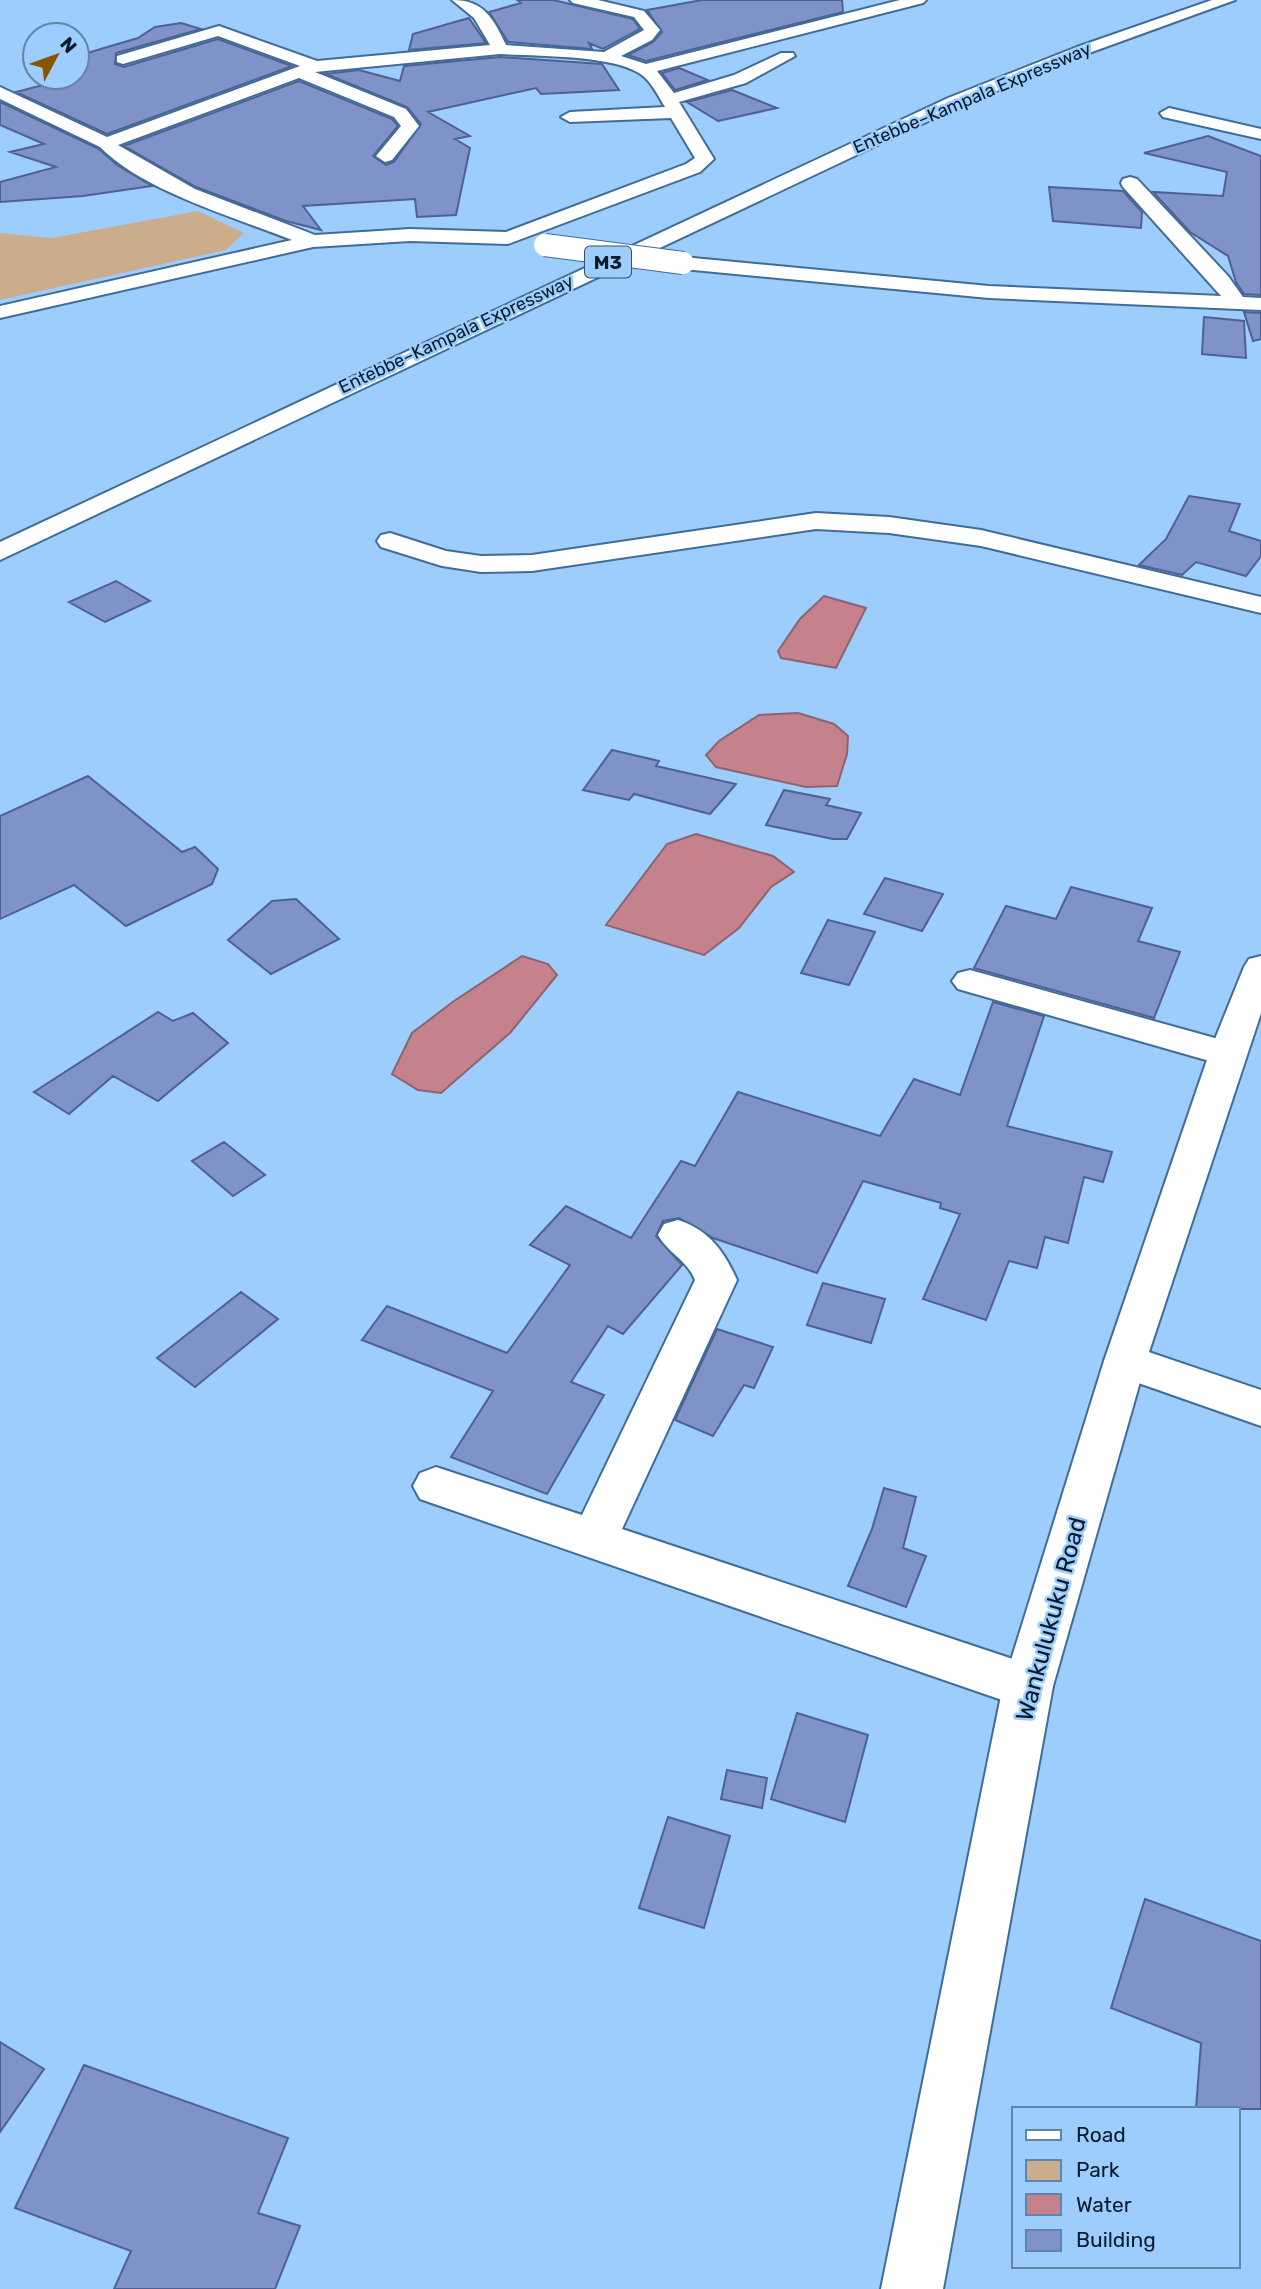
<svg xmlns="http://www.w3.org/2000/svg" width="1261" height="2289" font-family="Rubik,sans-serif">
  <rect width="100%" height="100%" fill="#9dcdfc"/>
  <path fill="#ccad8b" d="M198,211L244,233L226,250L0,300V233L52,238Z"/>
  <path fill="#c5828d" stroke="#8c6370" stroke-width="2" d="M824,596L866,608L836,668L781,658L778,651L800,619Z
    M798,713L834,724L848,736L847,754L837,786L806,787L716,767L706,755L719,741L759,715Z
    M696,834L773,856L794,872L771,887L739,928L704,955L606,925L667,844Z
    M522,956L548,964L557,975L510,1033L441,1093L418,1090L392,1074L412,1033L454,1001Z"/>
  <path fill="#8093c9" stroke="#4f6093" stroke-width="2" d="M517,0H553L570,4L633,19L640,29L603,49L589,43L592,49L508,42L489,12L521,3Z
    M702,0H842L843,12L646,61L628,55L653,42L662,32L647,10Z
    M469,18L486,43L409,50L413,34Z
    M181,23L201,29L116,53L115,64L124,67L218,39L292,66L107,134L16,92L51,83L35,77H77V56L138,38L155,27Z
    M500,57L602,64L619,90L541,94L536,88L428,112L470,136L455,139L470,148L456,215L417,217L415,199L303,206L321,230L286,221L196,187L124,146L299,81L392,119L398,126L373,156L386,165L394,162L421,124L407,107L326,74L359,70L400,81L404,66Z
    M679,68L708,80L675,90L662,73Z
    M732,90L777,108L718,121L687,102Z
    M0,102L99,149L117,165L152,186L83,196L0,202V182L56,167L10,152L44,144L0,125Z
    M1208,136L1261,156V295L1244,294L1236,282L1228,256L1190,232L1153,192L1223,196L1227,172L1144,153Z
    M1049,187L1123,191L1142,212L1141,228L1053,221Z
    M1244,312L1261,313V339L1253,341Z
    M1204,317L1244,321L1246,358L1202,354Z
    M1189,496L1240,504L1229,531L1261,541V556L1246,576L1196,562L1182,575L1139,565L1166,539Z
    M116,581L150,601L105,622L69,602Z
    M612,750L659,761L656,766L736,784L710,814L634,794L629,800L583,790Z
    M88,776L182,852L195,847L218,869L212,884L126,926L74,885L0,919V816Z
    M784,790L830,799L826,805L861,813L847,839H833L766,825Z
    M885,878L943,894L922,931L864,914Z
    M1071,887L1152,908L1138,941L1180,952L1154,1018L974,968L1006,906L1056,919Z
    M296,899L339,939L271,974L228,940L272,901Z
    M828,920L875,932L849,985L801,973Z
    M993,1002L1044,1016L1007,1126L1112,1152L1103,1182L1084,1177L1068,1243L1045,1237L1037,1268L1009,1261L986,1320L923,1299L960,1214L940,1208L941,1203L863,1181L817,1273L713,1238L679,1218L663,1221L656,1236L682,1265L623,1334L608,1326L571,1382L604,1395L547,1494L451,1457L493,1391L362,1340L387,1306L507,1353L570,1265L530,1245L566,1206L631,1238L681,1161L695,1166L738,1092L880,1136L914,1079L960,1095Z
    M158,1012L173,1021L193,1013L228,1043L158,1101L113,1076L69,1114L34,1092Z
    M224,1142L265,1175L233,1196L192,1161Z
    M823,1283L885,1299L871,1343L807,1325Z
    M241,1292L278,1319L195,1387L157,1358Z
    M717,1329L773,1347L754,1388L744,1385L713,1436L675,1420Z
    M884,1488L916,1497L903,1548L926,1556L906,1607L848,1586L872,1529Z
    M797,1713L868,1735L845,1822L771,1799Z
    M727,1770L767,1778L762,1808L721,1799Z
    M668,1817L730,1836L704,1928L639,1908Z
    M1145,1899L1261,1941V2109H1196L1201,2043L1111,2008Z
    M0,2042L44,2069L0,2132Z
    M84,2065L288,2138L258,2213L300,2226L275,2289H114L131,2251L15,2208Z"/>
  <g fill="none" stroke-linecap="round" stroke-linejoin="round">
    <defs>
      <path id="street" d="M452,0C484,0 493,18 506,45L604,52L644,30L634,17L573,3L570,0H598L644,11L660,30L652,40L621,56L646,64L900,0H926L923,3L657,71L674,93L734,75L781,53H793L795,56L746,83L679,102L714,159L700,172L508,244L410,241L313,247L0,318V306L292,240C234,217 143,191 100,147L0,99V87L107,137L300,66L218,36L123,64L117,62V56L219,26L317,61L490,45L474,18ZM500,54C535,56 611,55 639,73C651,80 658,96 665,107L570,112L561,117L570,122L671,118L695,158L686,164L506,232L410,229L315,235L195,189L118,145L299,78L394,117L401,126L376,156L385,162L392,160L419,126L406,109L315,72Z
        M1169,108L1261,129V139L1163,117L1160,113Z
        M1130,177L1137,179L1228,276L1243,297L1261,298V310L989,298L683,269L673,263L683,257L989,286L1221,296L1123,187L1121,183L1123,179Z
        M816,513L889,517L981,530L1261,597V613L981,546L889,533L816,529L532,571L481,572L442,566L381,547L377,541L381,535L390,533L446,551L481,556L532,555Z
        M970,970L1240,1045L1245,1054L1240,1063L1227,1066L958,989L952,981L958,973Z
        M678,1220C709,1230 724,1251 737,1280L622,1529L1046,1670L1053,1686L1046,1702L1028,1709L420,1499L413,1486L420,1473L436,1467L582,1515L695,1280C687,1260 668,1253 658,1235L664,1224Z
        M1125,1344L1261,1390V1426L1110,1373L1104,1361L1110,1349Z"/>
      <path id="secondary" d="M1261,956V1013L1146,1361L1053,1686L943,2289H881L1003,1686L1104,1361L1209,1054L1244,967L1249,959Z"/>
      <path id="highway" d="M1212,0H1235L1089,53L960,106L0,560V542L948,98L1077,47Z"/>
    </defs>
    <use href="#street" stroke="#406c96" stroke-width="4"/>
    <use href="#secondary" stroke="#406c96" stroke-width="4"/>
    <use href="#highway" stroke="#406c96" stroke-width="4"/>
    <use href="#street" fill="#fff" fill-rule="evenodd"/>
    <use href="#secondary" fill="#fff" fill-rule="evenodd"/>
    <use href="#highway" fill="#fff" fill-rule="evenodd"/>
    <defs>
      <path id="street-bridge" d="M545,245L683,263"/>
    </defs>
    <use href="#street-bridge" stroke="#406c96" stroke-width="24" stroke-linecap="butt"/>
    <use href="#street-bridge" stroke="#fff" stroke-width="22"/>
  </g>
  <g text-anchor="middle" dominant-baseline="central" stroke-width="5" stroke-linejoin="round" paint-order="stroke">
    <g font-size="18" fill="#081a2b" stroke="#9dcdfc">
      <text transform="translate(972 98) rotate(-23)">Entebbe–Kampala Expressway</text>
      <text transform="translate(456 334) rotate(-25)">Entebbe–Kampala Expressway</text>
    </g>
    <rect fill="#9dcdfc" stroke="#35506a" stroke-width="2" x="585" y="246.5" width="46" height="31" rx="5"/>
    <g font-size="19" font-weight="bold" fill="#081a2b">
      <text x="608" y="262">M3</text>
    </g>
    <g font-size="24" fill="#081a2b" stroke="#9dcdfc">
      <text transform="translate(1051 1619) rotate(-75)">Wankulukuku Road</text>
    </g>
  </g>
  <rect x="1012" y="2107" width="228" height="161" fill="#9dcdfc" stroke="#6185a8" stroke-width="2"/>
  <rect x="1026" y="2130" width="35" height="10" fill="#ffffff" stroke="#6185a8" stroke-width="2"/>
  <text x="1076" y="2142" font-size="21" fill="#081a2b">Road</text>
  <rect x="1026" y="2160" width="35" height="21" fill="#ccad8b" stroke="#6185a8" stroke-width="2"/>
  <text x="1076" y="2177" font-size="21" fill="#081a2b">Park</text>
  <rect x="1026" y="2194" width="35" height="21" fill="#c5828d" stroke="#6185a8" stroke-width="2"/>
  <text x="1076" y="2212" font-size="21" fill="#081a2b">Water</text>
  <rect x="1026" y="2230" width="35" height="21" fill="#8093c9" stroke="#6185a8" stroke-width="2"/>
  <text x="1076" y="2247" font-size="21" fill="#081a2b">Building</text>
  <g transform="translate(56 56) rotate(49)"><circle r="33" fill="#9dcdfc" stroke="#6185a8" stroke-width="2"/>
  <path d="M0-5L12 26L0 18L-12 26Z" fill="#895501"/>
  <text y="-10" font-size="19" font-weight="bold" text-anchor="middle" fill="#081a2b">N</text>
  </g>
</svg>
